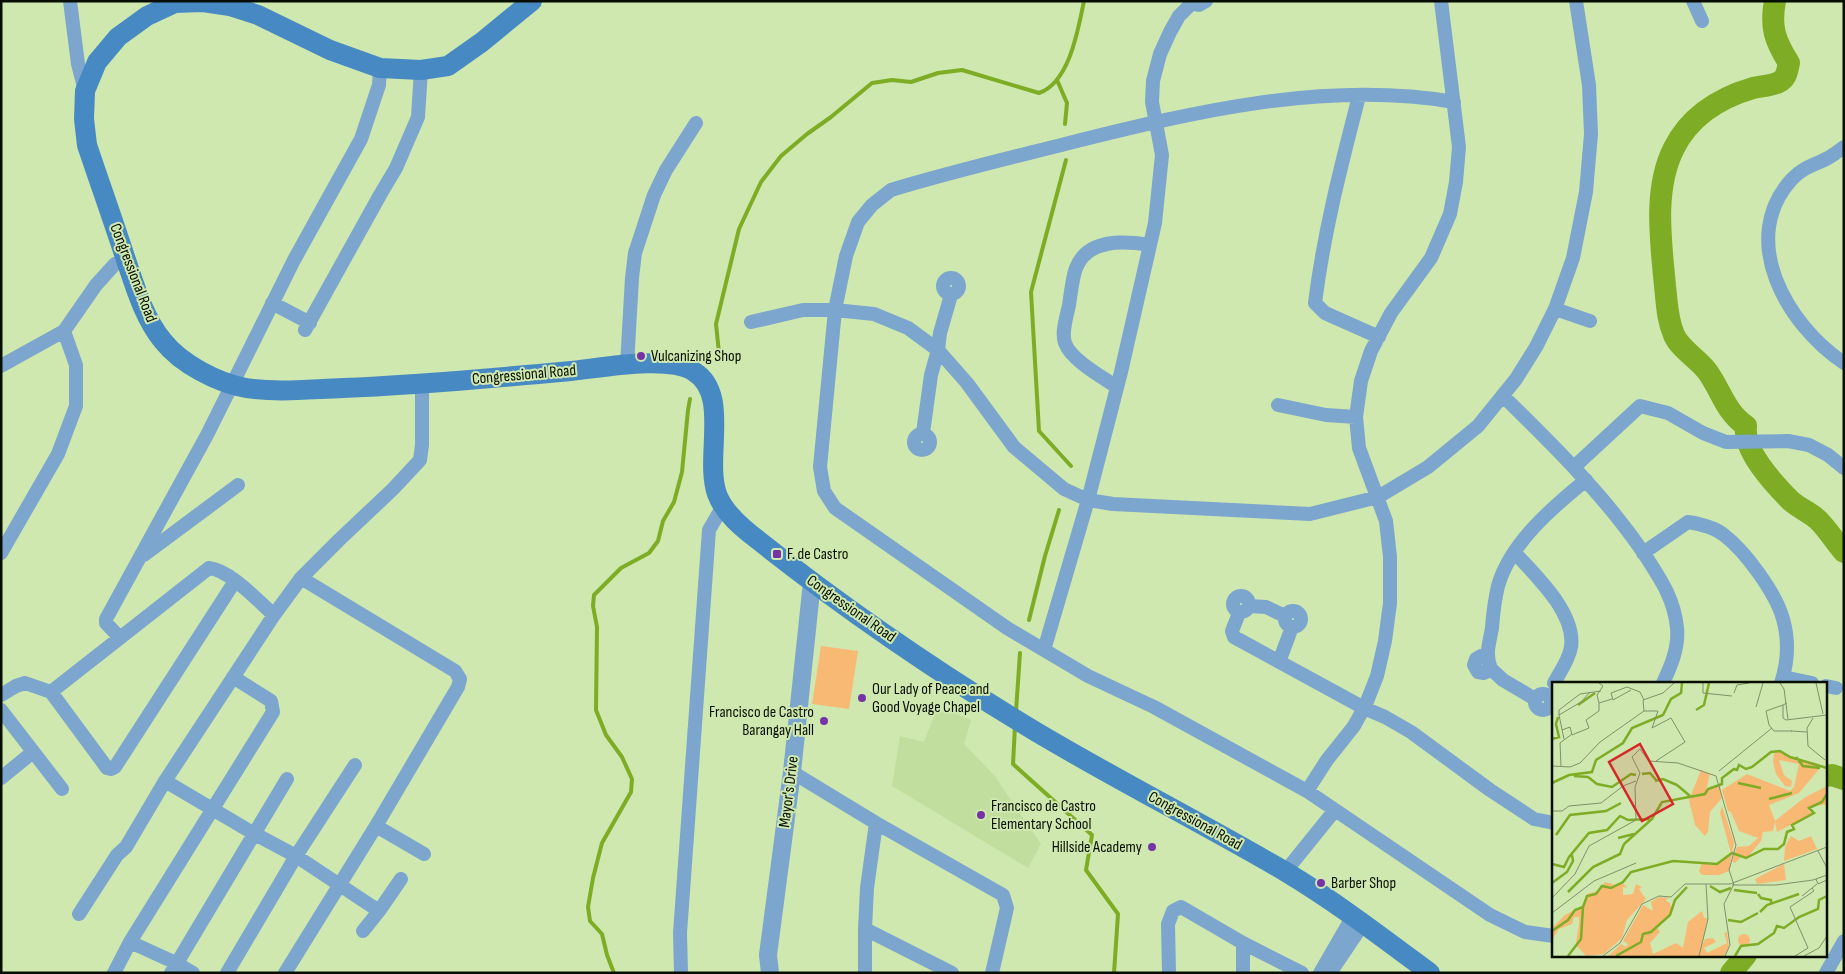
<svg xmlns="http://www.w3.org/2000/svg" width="1845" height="974" font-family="'Sofia Sans Condensed',sans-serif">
  <rect width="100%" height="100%" fill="#cfe8af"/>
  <path fill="#c2de9f" d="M938,706L971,720L964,744L994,775L1041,844L1028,868L892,786L900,736L924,742Z"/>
  <path fill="#f8b975" d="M821,646L858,651L849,709L812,704Z"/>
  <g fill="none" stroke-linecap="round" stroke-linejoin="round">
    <path stroke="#7eac24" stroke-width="4" d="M1057,80L1067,103L1065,124
      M1066,160L1031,292L1039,431L1071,466
      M719,353L716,324L739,229L761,182L781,156L807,134L831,117L872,83L892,80L911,82L938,73L962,70L1039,93C1070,82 1078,29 1084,1
      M1029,620L1045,556L1059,510
      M1016,711L1020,653
      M1015,726L1013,764L1092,835L1086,870L1118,914L1114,973
      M614,973L607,955L602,934L590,921L588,907L593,878L602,843L631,792L632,779L622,757L606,735L596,710L597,627L593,606L594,595L621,568L649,553L658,541L663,521L674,502L682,472L688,410L690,399"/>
    <path stroke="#7eac24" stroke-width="22" d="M1775,1C1770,27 1775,41 1789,63C1787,71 1787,78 1779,82C1772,86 1761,86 1753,88C1719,98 1690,116 1674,148C1653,189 1661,242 1665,286C1667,303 1667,319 1674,335C1680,349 1698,359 1707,371C1721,390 1726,413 1746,426C1743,451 1774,484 1791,501C1799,508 1809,512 1817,519C1827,528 1835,542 1844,552
      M1826,776L1832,775L1844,779
      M1731,973L1746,955"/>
    <path stroke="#7ca6ce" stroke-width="14" d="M70,1L78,64L85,91
      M1191,1L1194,4L1199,5L1206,1
      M1693,1L1702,21
      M1359,96C1341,166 1324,231 1315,303L1325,313L1379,337
      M1454,102C1326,80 1193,112 1069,143C1010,158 950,172 891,190L872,205L858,222L846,256L835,310L820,467L824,491L835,508L1007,628L1088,676L1154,707L1307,791L1490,915L1525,932L1554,936
      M1844,147C1839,151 1833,155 1828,158C1815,165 1803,167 1792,179C1737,239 1787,325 1844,363
      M943 286a8 8 0 1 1 16 0a8 8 0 1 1-16 0Z
      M272,303L310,323
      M1555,309L1590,321
      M751,322L803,310H835L874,314L908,328L938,350L967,383L1014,447L1064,489L1088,500L1113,504L1310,514L1378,497L1428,467L1478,426L1516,379L1536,347L1555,309L1573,258L1586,192L1591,134L1589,85L1576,1
      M305,330L380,195L396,168L418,117L421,70
      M627,365L632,278L635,253L654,195L666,170L696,123
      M1,366L64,331L96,285L115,264L127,262
      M1117,387C1102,377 1071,360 1065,343C1061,332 1067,316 1069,305C1071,293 1072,279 1076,268C1088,238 1124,241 1150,245
      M1503,396C1553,445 1603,494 1643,552C1659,577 1674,597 1677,628C1679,647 1671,666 1663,683
      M1278,405L1326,415L1356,417
      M923,433L931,375L938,350L940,333L951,295
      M914 442a8 8 0 1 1 16 0a8 8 0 1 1-16 0Z
      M1574,467L1640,406L1668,413L1703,433L1726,442L1788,441L1809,445L1828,455L1844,468
      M1,553L58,454L76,406V365L64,331
      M1515,553C1536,576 1576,613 1571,647C1569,660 1560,672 1554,683
      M1643,553L1688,522C1701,524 1714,527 1724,535C1745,551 1776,593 1783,619C1789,640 1788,662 1781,683
      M144,555L238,485
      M301,578L455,671L460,679L458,687L376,826
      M1233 604a8 8 0 1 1 16 0a8 8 0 1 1-16 0Z
      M1249,606L1266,607L1285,616
      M1285 619a8 8 0 1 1 16 0a8 8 0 1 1-16 0Z
      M1239,613L1232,631L1234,637L1364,708L1385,717L1411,732L1490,790L1534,819L1554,823
      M120,638L106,623V619L207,435L294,260L361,139L379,85L380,68
      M1044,650L1088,500L1121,372L1155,223L1162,155L1152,102L1153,81L1160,54L1170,32L1179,16L1192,3
      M1487,657L1481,656L1476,659L1474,665L1478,672L1484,673L1491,669C1485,653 1489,645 1492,628C1493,614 1495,599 1498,586C1510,543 1553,507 1586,480
      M1279,662L1292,627
      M1491,669L1503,680L1535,699
      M1783,677L1812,683
      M1826,686L1836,688
      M51,692L209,568C230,570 258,601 274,615
      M1535 702a8 8 0 1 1 16 0a8 8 0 1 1-16 0Z
      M1,695L16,686L25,683L51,692L107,768L111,769L115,767L235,581
      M1,710L62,789
      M792,772L876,823L1003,895L1007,908L992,973
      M1,778L33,752
      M1307,791L1327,760L1354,726L1366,704L1377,676L1385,641L1390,603V557L1386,521L1359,448L1356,417L1361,381L1371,351L1391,313L1431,258L1450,214L1456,182L1459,147L1441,1
      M1285,872L1335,810
      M401,879L379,911L296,856L253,833L165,781L274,615L301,578L339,540L393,489L420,460L422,445V385
      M79,914L117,855L126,847L165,781
      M865,929L867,888L876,823
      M363,931L379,911
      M1243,943V973
      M114,973L130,942
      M171,973L287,779
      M193,973L176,963L130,942L273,712L271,701L233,677
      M227,973L296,856L355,765
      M285,973L376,826L424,854
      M681,973L680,933L709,530L723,506
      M865,973V929L952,973
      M1169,973L1168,924L1173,911L1181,907L1243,943L1302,973
      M1320,973L1353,916
      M1330,973L1363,924
      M1826,973L1844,941"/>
    <path stroke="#7ca6ce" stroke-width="18" d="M770,973L768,955L792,772L812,582"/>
    <path stroke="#4789c3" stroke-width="20" d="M532,1L482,42L448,66L421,70L380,68L330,50L258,15L230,6L203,2L175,3L147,16L118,37L97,62L85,91L84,119L87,145C99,181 112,217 124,254C134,283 143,317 163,341C181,364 218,383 246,388C278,393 311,389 343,388C419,385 495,378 571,371C601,368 667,355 693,371C731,393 704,457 717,494C724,513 742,528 758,540C845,609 937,672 1033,730C1115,779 1202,823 1286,872C1336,902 1383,938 1430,973"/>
  </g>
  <g fill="#7633a7" stroke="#cfe8af" stroke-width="2">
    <circle cx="641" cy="356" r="5"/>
    <rect x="772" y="549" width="10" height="10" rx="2.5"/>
    <circle cx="862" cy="698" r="5"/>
    <circle cx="824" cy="721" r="5"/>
    <circle cx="981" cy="815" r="5"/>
    <circle cx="1152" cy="847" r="5"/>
    <circle cx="1321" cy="883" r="5"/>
  </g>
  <g text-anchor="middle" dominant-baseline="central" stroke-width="4" stroke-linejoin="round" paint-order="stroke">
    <g font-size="16" fill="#070e00" stroke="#cfe8af">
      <text transform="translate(133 273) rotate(69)">Congressional Road</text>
      <text transform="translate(524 375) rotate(-5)">Congressional Road</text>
      <text transform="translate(851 609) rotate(35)">Congressional Road</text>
      <text transform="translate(789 792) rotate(-83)">Mayor's Drive</text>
      <text transform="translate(1195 821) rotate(29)">Congressional Road</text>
    </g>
    <g font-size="16" fill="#070e00" stroke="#cfe8af" text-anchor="start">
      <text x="651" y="356">Vulcanizing Shop</text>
      <text x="787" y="554">F. de Castro</text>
      <text x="872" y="689">Our Lady of Peace and<tspan x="872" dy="18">Good Voyage Chapel</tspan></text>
      <text x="814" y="712" text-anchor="end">Francisco de Castro<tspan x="814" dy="18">Barangay Hall</tspan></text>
      <text x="991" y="806">Francisco de Castro<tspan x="991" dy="18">Elementary School</tspan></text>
      <text x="1142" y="847" text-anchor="end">Hillside Academy</text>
      <text x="1331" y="883">Barber Shop</text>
    </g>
  </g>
  <g transform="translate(1552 682)">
    <rect width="275" height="275" fill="#cfe8af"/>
    <path d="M228,69L238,75L264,81L268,86L247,111L217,123L223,139L252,116L275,104V122L258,125L257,129L262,131L225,150L223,140L221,149L211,150L209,159L196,175H189L183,181L180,179L185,165L197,164L206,156L187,149L179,130L176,129L170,108L195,92L238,109L242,105L247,82L227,78L232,93L240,99L239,105L233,104L224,92L221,80L222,71ZM149,88L158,92L154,108L168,103L170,116L158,130L156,150L153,154L143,143L137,118ZM170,124L182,160L177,189L167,193H150L147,189L150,181L165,182L179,171L168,131ZM239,154L247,159L259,154L265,167L232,179L233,165ZM232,182L234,198L205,202L203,197ZM53,200L64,203L70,200L75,206L71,205V213L81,212L84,202L90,205L87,207L94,217L75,238L70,256L52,272L34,274L25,264L23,267L27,242V235H22L20,242L7,247L0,258V246L13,233L32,223L35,212L46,209ZM107,215L117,216L113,218L118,221L120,231L104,244L108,250L98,261L101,272L124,261L131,266L136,240L150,229L152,236H156L150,264L153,257L161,256L164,260L152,266L155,271L175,261L172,251L175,250L177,265L172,274H56L69,262L74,265L76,262L71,259L91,223L101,229L99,220ZM186 258a6 6 0 1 1 12 0a6 6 0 1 1-12 0Z" fill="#f8b975"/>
    <path fill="none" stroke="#7eac24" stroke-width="2.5" d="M26,23L43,11M144,28L152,23L157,1M0,57L7,55L4,42L6,35M244,75L251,84L268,86M90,92L98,91L104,98M22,94L36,95L45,102L60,105L79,92L84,93M103,99L111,97L125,103M0,101L17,93L40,90L44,78L71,61L80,46L111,33L119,17L129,11L130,1M186,101L209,106M125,103L138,114M217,117L240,111M4,153L18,133L54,129L69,121M66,156L82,152M72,162L100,137L110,120L153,112L156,107L170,102V96L182,87L185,88L187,83L194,87L200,85L219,70L228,69L238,75L275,86M0,182L12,185L17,175L37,151L55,148L68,134L76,138L98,137M0,201L15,190L21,179L20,173M158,204L168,210L179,206M182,208L205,211M16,210L41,185L68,172L72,162M206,212L209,216L219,218V221M208,230L215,223L247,212M176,238L189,240L206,231M0,249L16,238L23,228L31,225L35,214L44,212L50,204L59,206L71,200L79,190L121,179L165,182L180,171L194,176L212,167H226L232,162L235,150L242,147L240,143L262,131L257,126L270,120L275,112M16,274L29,257L31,225M64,274L89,260L91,252L99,250L118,233L123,218L135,205M183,274L189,264L206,262L222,251L225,244L232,246L247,235L266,227L267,218L275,214"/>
    <path fill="none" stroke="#7f9169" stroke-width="1" d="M47,1L51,4L45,13L47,21L60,17M151,1V11L180,14M228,1L232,7L236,37M264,1L271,32M79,8L61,18L59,11L75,5L88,10L92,18M182,11L185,3L197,1M235,21L231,23V36L234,38L275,33M231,23L214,29L217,43L222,49H240M204,25L211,1M7,33V28L28,12L49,9M7,33L29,20L38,10M7,33L12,57M261,36L255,46L256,64L273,78M10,48L18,45L20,53L37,46L34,38L47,29V21M239,49L255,50M104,79L133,60L119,36L100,46L106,29H92L91,18L111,11L122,1M0,84L18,85L28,81L48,60L92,29M9,84L8,61L20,52M167,89L220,46M0,129H10L17,124L49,121L71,104L84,99M266,169L275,186M264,197L266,202L275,198M180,203H224L261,198L275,193M250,214L265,202M0,216L23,192L37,164L84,138L83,105L88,91L80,75L88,67L97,79L126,81L164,94L184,163L177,188L182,203M0,231L42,199L84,181M51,274L68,261L90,222L107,214L119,215L133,202H178L275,165M147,274L156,237L154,202M173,274L178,263L172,222L182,202M243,274L256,266L238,225L262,209L260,206M252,274L267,266L275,254"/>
    <path fill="#d62828" fill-opacity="0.15" stroke="#d62828" stroke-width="2.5" d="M88,62L121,122L90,139L57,80Z"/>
    <rect width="275" height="275" fill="none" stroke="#070e00" stroke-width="2.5"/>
  </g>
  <rect width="1845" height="974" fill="none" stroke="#070e00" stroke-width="5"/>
</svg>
